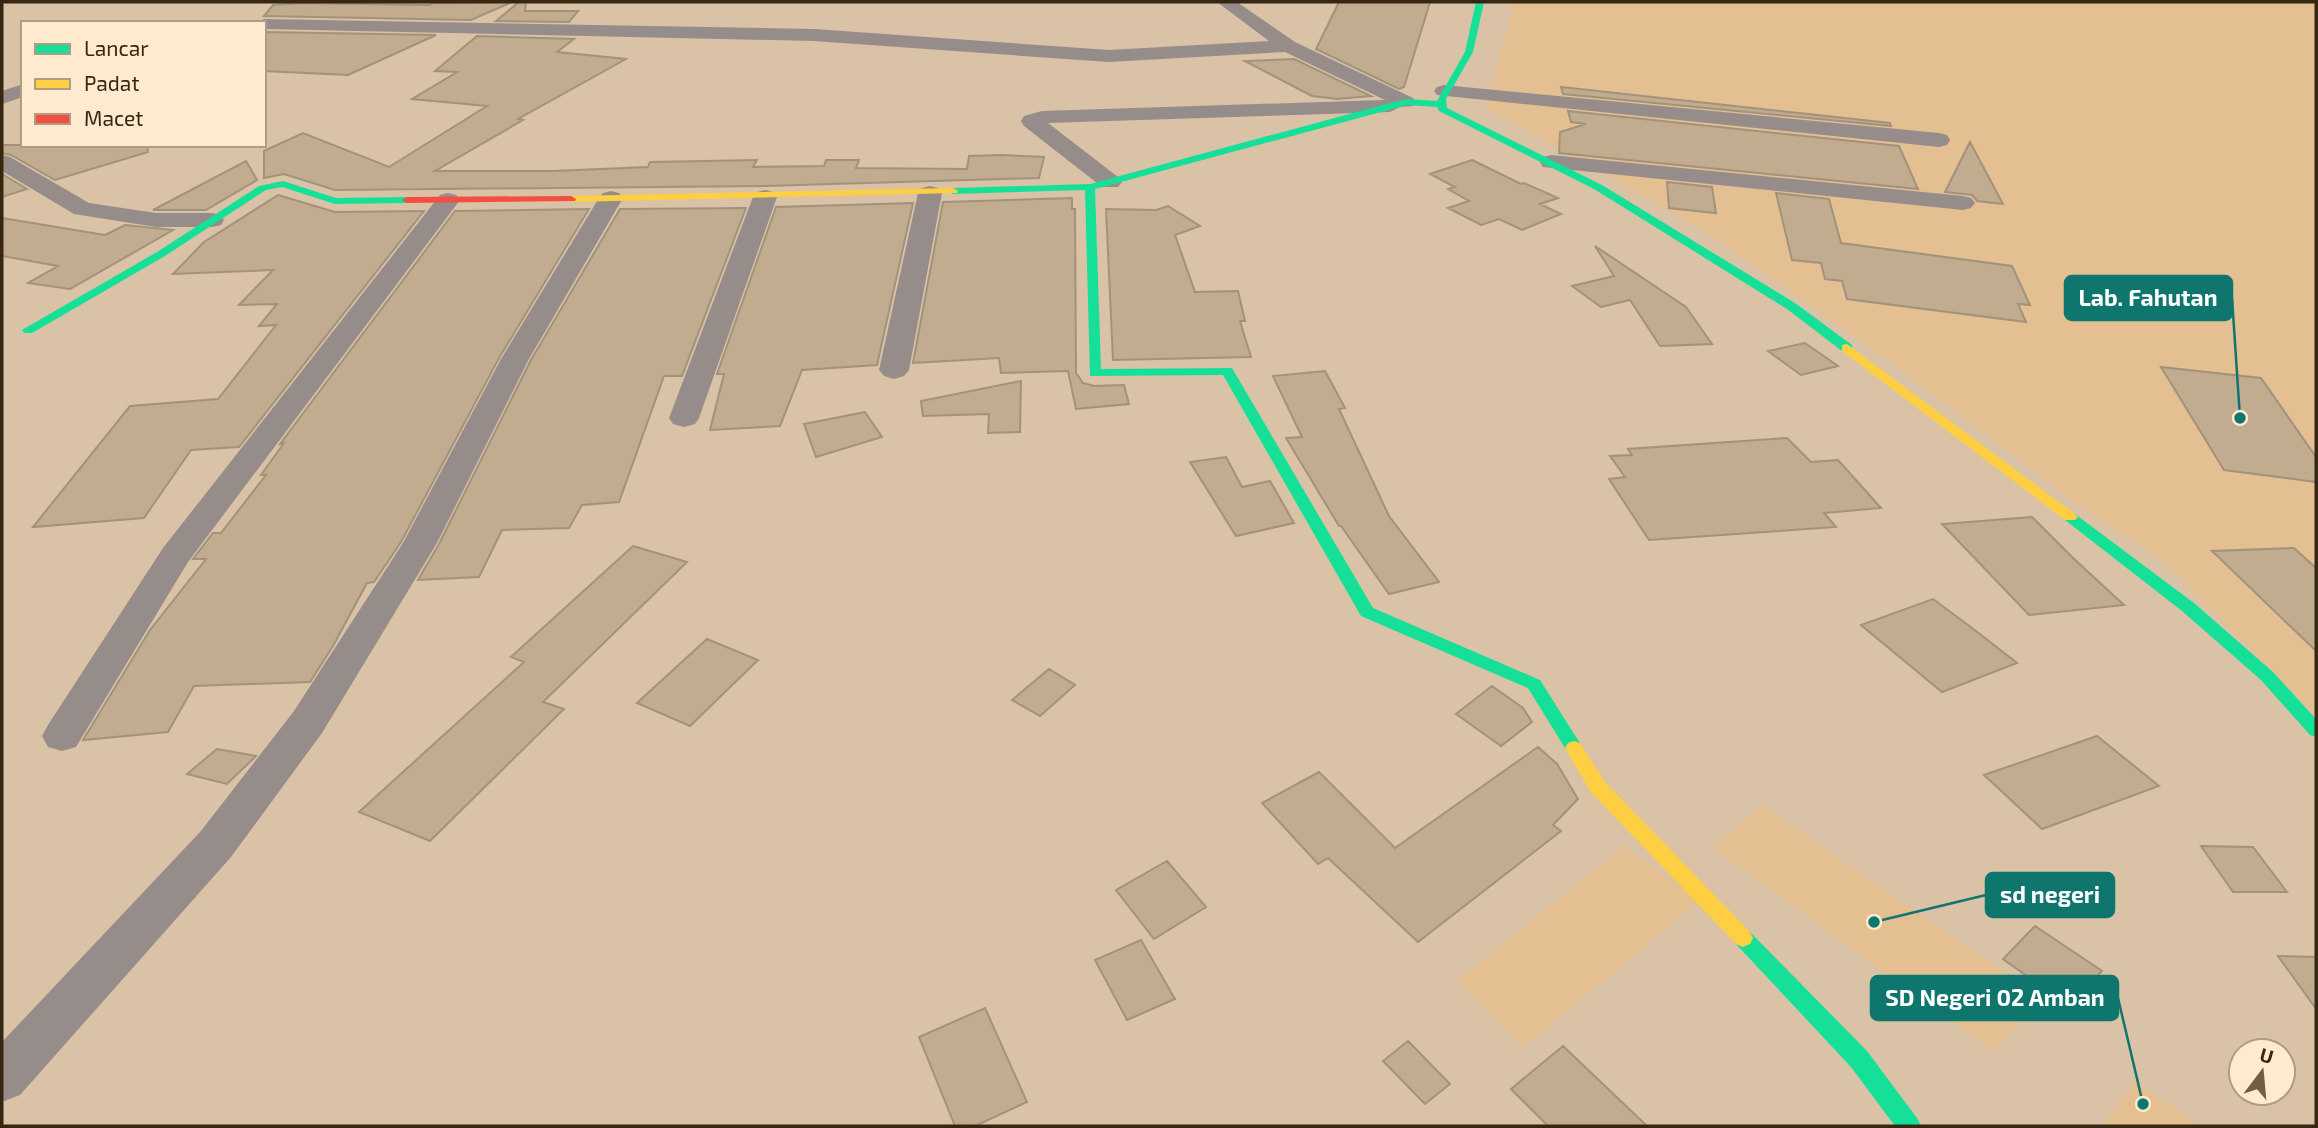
<svg xmlns="http://www.w3.org/2000/svg" width="2318" height="1128" font-family="'Exo 2',sans-serif">
  <rect width="100%" height="100%" fill="#d9c2a6"/>
  <path fill="#e3bf92" d="M1514,2H2316V716L2163,561L2080,506L1891,363L1703,230L1486,108Z
    M1762,805L2040,997L1995,1053L1713,848Z
    M1624,846L1700,901L1524,1047L1457,981Z
    M2135,1081L2200,1126H2102Z"/>
  <path fill="#c2ac8f" stroke="#a3927b" stroke-width="2" d="M512,2L471,20L264,16L273,5L300,3L430,5L433,3Z
    M519,2H526L525,11H578L569,22L496,21Z
    M1339,2H1430L1404,87L1399,89L1316,49Z
    M264,32L436,35L348,75L264,71Z
    M477,36L574,39L557,52L626,59L518,119L523,120L435,171H553L648,167L650,162L757,160L753,167L824,166L826,160H859L856,168L967,169L969,156L1001,155L1044,157L1039,178L765,186L335,190L284,174L264,178V151L303,133L389,167L487,106L412,99L457,72L435,71Z
    M1294,59L1371,96L1337,99L1312,96L1245,61Z
    M1561,87L1890,123L1891,126L1563,94Z
    M1568,111L1899,146L1918,189L1559,153L1560,132L1586,124L1571,122Z
    M1970,142L2003,204L1977,201L1972,195L1945,192Z
    M2,145H147L148,152L55,180L11,155L2,153Z
    M1472,160L1521,184L1524,183L1558,198L1540,204L1561,214L1522,230L1499,219L1481,225L1448,208L1469,201L1448,189L1455,187L1430,174Z
    M246,161L257,180L206,210H153Z
    M2,174L27,189L2,197Z
    M1667,182L1712,187L1716,213L1669,208Z
    M1776,193L1829,199L1841,243L2012,266L2030,305L2018,304L2026,322L1847,299L1842,281L1825,279L1821,263L1792,260Z
    M278,195L335,212L424,211L239,447L191,450L144,518L33,527L130,406L218,399L276,325L259,326L277,304L239,305L273,270L173,274L204,242Z
    M1072,198V209H1075L1076,373L1083,383L1094,386L1124,385L1129,404L1076,409L1068,371L1001,373L999,358L913,363L943,202Z
    M913,203L877,365L802,370L780,426L710,430L724,374H717L776,207Z
    M1168,206L1200,226L1175,235L1195,292L1238,291L1245,321H1240L1251,357L1113,360L1106,209L1156,210Z
    M746,208L682,376H664L619,502L582,505L569,528L502,530L479,577L418,580L439,544L531,360L620,209Z
    M589,209L499,358L401,542L374,582L367,583L333,646L310,682L194,686L168,732L83,740L150,630L206,559H193L213,533H221L266,475H261L284,443L280,444L455,211Z
    M2,218L105,235L125,225L173,230L70,289L28,283L58,266L2,256Z
    M1595,246L1686,307L1712,344L1660,346L1630,300L1601,307L1572,286L1614,276Z
    M1805,343L1838,366L1801,375L1768,351Z
    M2161,367L2261,378L2316,457V482L2224,470Z
    M1325,371L1345,408L1339,409L1389,516L1439,582L1389,594L1341,526H1339L1286,438L1302,437L1273,376Z
    M1021,381L1020,432L988,433L989,414L923,416L921,401Z
    M865,412L882,437L816,457L804,424Z
    M1787,438L1811,462L1838,460L1881,508L1824,513L1836,527L1649,540L1609,479L1625,477L1610,456L1632,455L1628,449Z
    M1226,457L1242,487L1270,481L1294,523L1236,536L1190,462Z
    M2032,517L2072,557L2124,605L2029,615L1942,524Z
    M633,546L687,562L543,702L564,709L430,841L359,812L524,662L511,657Z
    M2294,548L2316,568V651L2212,551Z
    M1933,599L1976,631L2017,663L1942,692L1861,625Z
    M707,639L758,660L690,726L637,703Z
    M1049,669L1075,685L1040,716L1012,700Z
    M1492,686L1523,708L1532,722L1501,746L1456,714Z
    M2097,736L2159,786L2042,829L1984,775Z
    M1538,747L1557,764L1578,799L1553,825L1561,831L1418,942L1328,858L1318,864L1262,803L1319,772L1395,848Z
    M217,749L256,756L227,784L187,774Z
    M2201,846L2253,847L2287,892H2233Z
    M1167,861L1206,907L1154,939L1116,890Z
    M2035,926L2102,971L2069,1006L2003,959Z
    M1141,940L1175,999L1127,1020L1095,960Z
    M2278,956L2316,957V1009Z
    M985,1008L1027,1102L975,1126H955L919,1037Z
    M1408,1041L1450,1084L1425,1104L1383,1061Z
    M1563,1046L1647,1126H1548L1511,1089Z"/>
  <g fill="none" stroke-linecap="round" stroke-linejoin="round">
    <path fill="#968c8a" fill-rule="evenodd" d="M1217,2H1237L1295,42L1413,98L1416,102L1413,106L1400,107L1390,112L1048,123L1118,177L1122,182L1118,187H1102L1024,126L1021,121L1024,116L1042,111L1385,100L1285,52L1109,62L814,41L264,29V23H256L264,19L814,29L1109,50L1269,41Z
      M23,84V97L2,104V91Z
      M1444,85L1939,133L1947,135L1950,140L1947,145L1939,147L1437,95L1434,91L1437,87Z
      M2,155L10,157L89,203L156,213H212L221,215L224,220L221,225L212,227H156L74,214L2,171Z
      M1551,155L1963,196L1971,198L1975,203L1971,208L1963,210L1543,167L1540,162L1543,157Z
      M930,186L938,188L942,193L909,370L904,376L894,379L884,376L879,370L918,193L922,188Z
      M765,190L773,192L777,197L699,418L695,424L684,427L673,424L669,418L753,197L757,192Z
      M611,191L619,193L623,198L529,359L437,543L322,733L231,857L20,1095L2,1102V1042L201,831L294,711L403,543L501,359L599,198L603,193Z
      M448,193L456,195L460,200L188,562L76,747L62,751L48,747L42,736L48,725L163,548L440,195Z"/>
    <path fill="#16e098" fill-rule="evenodd" d="M1476,2H1484L1473,52L1446,99L1447,108L1602,185L1795,303L1852,345V351H1842L1787,309L1594,189L1439,111L1437,107L1407,105L1095,189L1101,369L1232,368L1373,608L1540,680L1583,748L1580,753L1574,755L1568,753L1528,688L1361,616L1223,375L1090,376L1085,190L953,194L948,191L953,188L1090,184L1390,103L1407,99L1437,101L1465,52Z
      M283,181L336,198L407,197L412,200L407,203L335,204L282,187L266,190L165,256L32,333H24L22,330L157,252L259,186Z
      M2070,512L2075,514L2194,603L2273,672L2316,719V737L2310,735L2261,680L2182,611L2065,520L2062,517L2065,514Z
      M1743,929L1750,932L1867,1051L1917,1118L1921,1126H1895L1851,1067L1736,944L1733,938L1736,932Z"/>
    <path fill="#ffcf43" fill-rule="evenodd" d="M953,188L958,191L957,193L571,202L566,199L571,196Z
      M1847,344L2075,514L2078,517L2075,520H2065L1842,351V345Z
      M1574,741L1580,743L1604,781L1750,932L1753,938L1750,944L1743,947L1736,944L1590,791L1565,748L1568,743Z"/>
    <path fill="#f24e42" fill-rule="evenodd" d="M571,196L576,199L575,201L407,203L402,200L407,197Z"/>
  </g>
  <path fill="none" stroke="#0f766e" stroke-width="2.5" d="M2240 418L2232 298M1874 922L1986 895M2143 1104L2118 998"/>
  <g fill="#0f766e" stroke="#ffead0" stroke-width="2.5">
    <circle cx="2240" cy="418" r="7"/>
    <circle cx="1874" cy="922" r="7"/>
    <circle cx="2143" cy="1104" r="7"/>
  </g>
  <g fill="#0f766e" stroke="#0f766e" stroke-width="2.5">
    <rect x="2065" y="276" width="167" height="44" rx="7"/>
    <rect x="1986" y="873" width="128" height="44" rx="7"/>
    <rect x="1871" y="976" width="247" height="44" rx="7"/>
  </g>
  <g font-size="23" text-anchor="middle" font-weight="bold" fill="#fff">
    <text x="2148" y="306">Lab. Fahutan</text>
    <text x="2050" y="903">sd negeri</text>
    <text x="1995" y="1006">SD Negeri 02 Amban</text>
  </g>
  <rect width="2318" height="1128" fill="none" stroke="#362712" stroke-width="7"/>
  <rect x="21" y="21" width="245" height="126" fill="#ffead0" stroke="#af9c84" stroke-width="2"/>
  <rect x="35" y="44" width="35" height="10" fill="#16e098" stroke="#af9c84" stroke-width="2"/>
  <text x="84" y="56" font-size="21" fill="#362712">Lancar</text>
  <rect x="35" y="79" width="35" height="10" fill="#ffcf43" stroke="#af9c84" stroke-width="2"/>
  <text x="84" y="91" font-size="21" fill="#362712">Padat</text>
  <rect x="35" y="114" width="35" height="10" fill="#f24e42" stroke="#af9c84" stroke-width="2"/>
  <text x="84" y="126" font-size="21" fill="#362712">Macet</text>
  <g transform="translate(2262 1072) rotate(16)"><circle r="33" fill="#ffead0" stroke="#af9c84" stroke-width="2"/>
  <path d="M0-5L12 26L0 18L-12 26Z" fill="#6f5d46"/>
  <text y="-10" font-size="19" font-weight="bold" text-anchor="middle" fill="#362712">U</text>
  </g>
</svg>
